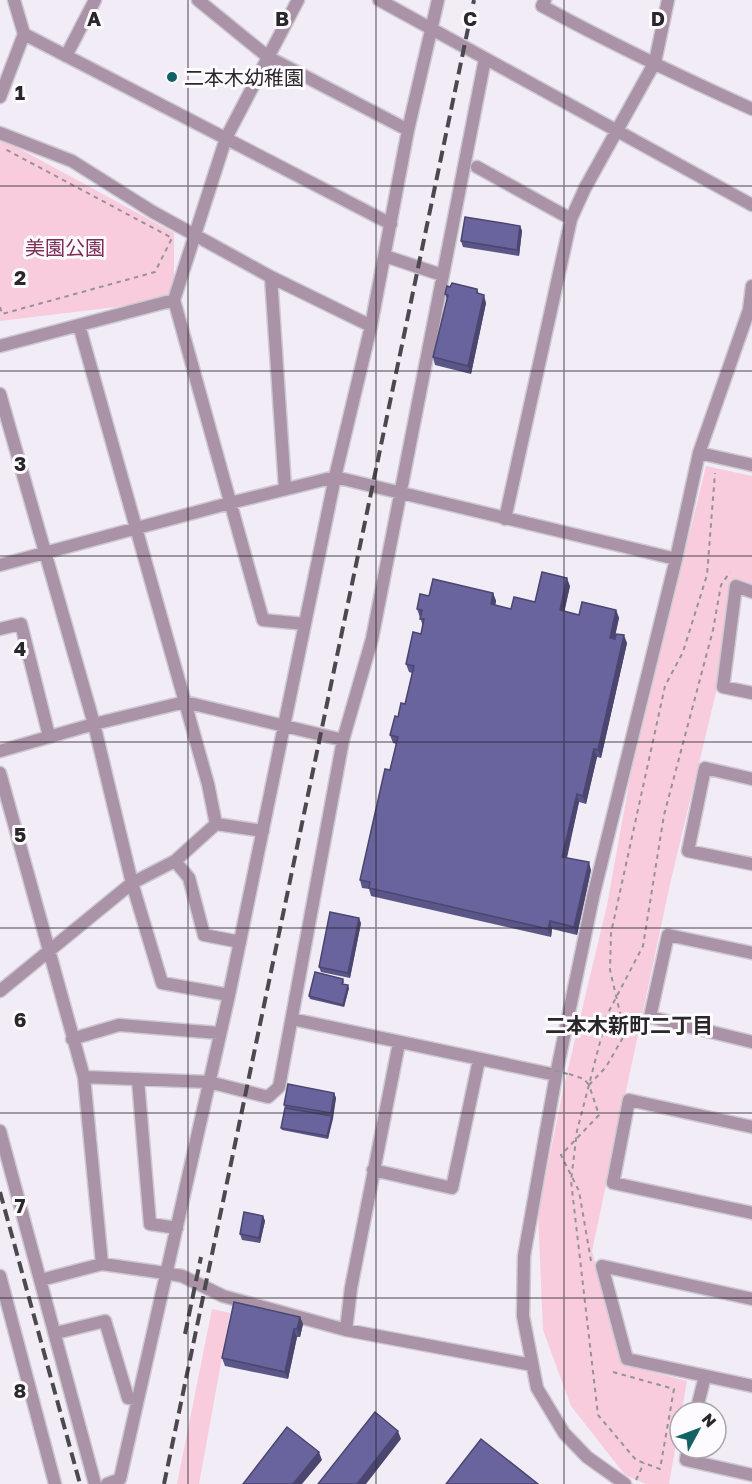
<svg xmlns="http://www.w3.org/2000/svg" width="752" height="1484" font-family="'Golos Text','Noto Sans JP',sans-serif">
  <rect width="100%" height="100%" fill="#f1ecf6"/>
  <path fill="#f8ccdd" d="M0,138L174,233V300L0,321Z
    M706,466L752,476V586L733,582L719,680L670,884L592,1251L622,1364L687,1381L669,1484H646L625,1475L571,1406L543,1330L538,1214L563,1090L607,905L630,778Z
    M212,1309L230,1313L199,1484H177Z"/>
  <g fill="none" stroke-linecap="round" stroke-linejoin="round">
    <defs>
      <path id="minor" d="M198,0L268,57L408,130
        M298,0L226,138L174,300L263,620L305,624
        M379,0L752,205
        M545,0L542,6C610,43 681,77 752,109
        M24,34L391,224
        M66,56L95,0
        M0,97L24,34L14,0
        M0,133L72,161L153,212L271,277L371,326
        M477,167L571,219
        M385,256L442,275
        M271,277L285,488
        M79,325L208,784L216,824
        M0,346L174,300
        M0,394L94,724L132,883L162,983L229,995
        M699,453L752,465
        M505,519L571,219L585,188L655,62L668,0
        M0,565L230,503L335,477L676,559
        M752,592L736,586L723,687L752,693
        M0,629L21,624L49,736
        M0,751L94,724L185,702L343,740
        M0,773L84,1077L102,1264
        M752,779L705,768L688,851L752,864
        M216,824L263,831
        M175,861L189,878L204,935L240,942
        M752,953L668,935L650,1017L752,1042
        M0,991L132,883L175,861L216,824
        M292,1019L556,1075
        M72,1039L119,1025L219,1033
        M84,1077L209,1082L268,1097L279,1087L343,740L372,639L485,59
        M138,1080L150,1224L177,1228
        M752,1127L629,1100L613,1183L752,1213
        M0,1131L95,1484
        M373,1170L452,1188L479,1060
        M0,1276L55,1484
        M41,1280L102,1264L165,1273L182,1276L223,1296L346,1330L532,1365
        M752,1299L602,1266L627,1359L752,1386
        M346,1330L351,1288L399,1043
        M56,1333L105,1321L128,1398L138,1399
        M696,1412L705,1376
        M688,1448L686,1460L752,1475
        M107,1484L120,1479L229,995L335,477L371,326L408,130L438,0
        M625,1484L587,1457L564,1433L537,1388L523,1316L524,1256L556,1075L593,897L676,559L699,453L749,310L752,286"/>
    </defs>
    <use href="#minor" stroke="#cdc9d1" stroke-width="15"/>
    <path stroke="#969299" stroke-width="2" stroke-dasharray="4.5 4.5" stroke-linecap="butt" d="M0,307L2,314L155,272L172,238L5,149
      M569,1074L584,1079L589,1085
      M591,1261L579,1191L561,1155L599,1115L589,1085L606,1067L625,1034L610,970L611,933L665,686L683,652L707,575L715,473
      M613,1372L674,1389L660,1469L636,1460L598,1415L571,1181L577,1131L607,1015L643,946L664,815L713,630L721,585L730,572
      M636,1480L644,1463"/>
    <use href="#minor" stroke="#aa92a7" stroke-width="12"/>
    <path stroke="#4b494d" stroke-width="4" stroke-dasharray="12 6" stroke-linecap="butt" d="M0,1192L80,1484
      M185,1334L201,1257
      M164,1484L474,0"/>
    <path stroke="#969299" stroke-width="2" stroke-dasharray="4.5 4.5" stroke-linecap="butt" d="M546,1068L568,1074"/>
  </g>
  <path fill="#5a5688" d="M520,226L522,231L519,256L463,247L461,241Z
    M450,287L477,289L479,294L486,303L471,374L435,365L433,357L447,299L445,294Z
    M570,586L564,611L579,615L616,610L619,618L614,639L627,643L601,758L597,757L586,804L579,802L567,858L591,870L577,935L552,929L551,937L371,896L369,889L362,888L360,880L390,770L396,744L393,743L390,735L398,717L405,704L412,673L409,672L406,664L421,634L423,626L417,609L429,596L493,593L496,601L495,605L511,609L535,602Z
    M361,923L350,978L321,972L319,967Z
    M343,979L344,982L343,984L349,988L344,1007L310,999L309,996Z
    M334,1093L336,1098L328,1139L282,1130L281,1128L285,1108L284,1105Z
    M263,1216L265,1221L260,1243L242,1240L240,1234Z
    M300,1317L303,1324L300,1337H297L288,1379L225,1366L222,1358Z"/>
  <path fill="#4a466f" d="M520,226L522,231L519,256L517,250Z
    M484,295L486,303L471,374L468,366Z
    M567,578L570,586L563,618L560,610Z
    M493,593L496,601L494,612L491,604Z
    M616,610L619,618L613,646L610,638Z
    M624,635L627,643L601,758L598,750Z
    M594,749L597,757L586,804L583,796Z
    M577,794L579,802L565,864L562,857Z
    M589,862L591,870L577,935L574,927Z
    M359,918L361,923L350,978L348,973Z
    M550,921L552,929L551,937L548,929Z
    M348,985L349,988L344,1007L343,1005Z
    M334,1093L336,1098L333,1119L331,1113Z
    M332,1116L333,1119L328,1139L327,1136Z
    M263,1216L265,1221L260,1243L259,1238Z
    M300,1317L303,1324L300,1337L297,1329Z
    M294,1329L297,1337L288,1379L285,1372Z
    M398,1431L401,1439L366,1484H357Z
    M319,1452L322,1460L302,1484H293Z"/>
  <path fill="#69649e" stroke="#4a466f" stroke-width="1.5" d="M465,217L520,226L517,250L461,241Z
    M452,283L477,289V293L484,295L468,366L433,357L448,295L445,294L447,286L450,287Z
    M542,572L567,578L560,610L579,615L582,602L616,610L610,638L615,639L616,634L624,635L598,750L594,749L583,796L577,794L562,857L589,862L574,927L550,921L548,929L369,888L370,882L360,880L385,769L390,770L398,737L390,735L395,716L398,717L401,703L405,704L414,666L406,664L413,632L421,634L424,619H420L422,610L417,609L420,594L429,596L433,579L493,593L491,604L511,609L514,597L535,602Z
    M330,912L359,918L348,973L319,967Z
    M315,972L343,979L342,984L348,985L343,1005L309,996Z
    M288,1084L334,1093L331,1113L284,1105Z
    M285,1108L332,1116L327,1136L281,1128Z
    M244,1212L263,1216L259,1238L240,1234Z
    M234,1302L300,1317L297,1329H294L285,1372L222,1358Z
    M375,1412L398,1431L357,1484H318Z
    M287,1427L319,1452L293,1484H243Z
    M481,1439L538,1484H446Z"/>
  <path fill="none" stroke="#29272a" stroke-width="1.5" stroke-opacity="0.55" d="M188,0V1484M376,0V1484M564,0V1484M0,186H752M0,371H752M0,556H752M0,742H752M0,928H752M0,1113H752M0,1298H752"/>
  <circle fill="#126265" stroke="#fdfbff" stroke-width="2" cx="172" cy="77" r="6"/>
  <g text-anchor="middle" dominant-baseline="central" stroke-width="6" stroke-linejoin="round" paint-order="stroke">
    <g font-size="20" fill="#29272a" stroke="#fdfbff" text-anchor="start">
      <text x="184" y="77">二本木幼稚園</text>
    </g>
    <g font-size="20" fill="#7d2d55" stroke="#fdfbff">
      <text x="65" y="247">美園公園</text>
    </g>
    <g font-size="21" font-weight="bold" fill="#29272a" stroke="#fdfbff">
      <text x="629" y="1025">二本木新町二丁目</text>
    </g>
  </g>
  <g font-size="20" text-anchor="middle" font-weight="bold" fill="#29272a" stroke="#fdfbff" stroke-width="6" stroke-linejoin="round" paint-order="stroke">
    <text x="94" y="26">A</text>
    <text x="282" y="26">B</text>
    <text x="470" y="26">C</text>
    <text x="658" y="26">D</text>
    <text x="20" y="100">1</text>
    <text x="20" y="285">2</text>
    <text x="20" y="471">3</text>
    <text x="20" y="656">4</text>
    <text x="20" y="842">5</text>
    <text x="20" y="1027">6</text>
    <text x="20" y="1213">7</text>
    <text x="20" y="1398">8</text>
  </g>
  <g transform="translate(698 1430) rotate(49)"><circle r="28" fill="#fdfbff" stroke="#a8a6aa" stroke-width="1.5"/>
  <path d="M0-4.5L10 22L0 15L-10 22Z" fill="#126265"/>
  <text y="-9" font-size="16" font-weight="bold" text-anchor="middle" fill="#29272a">N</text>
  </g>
</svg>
